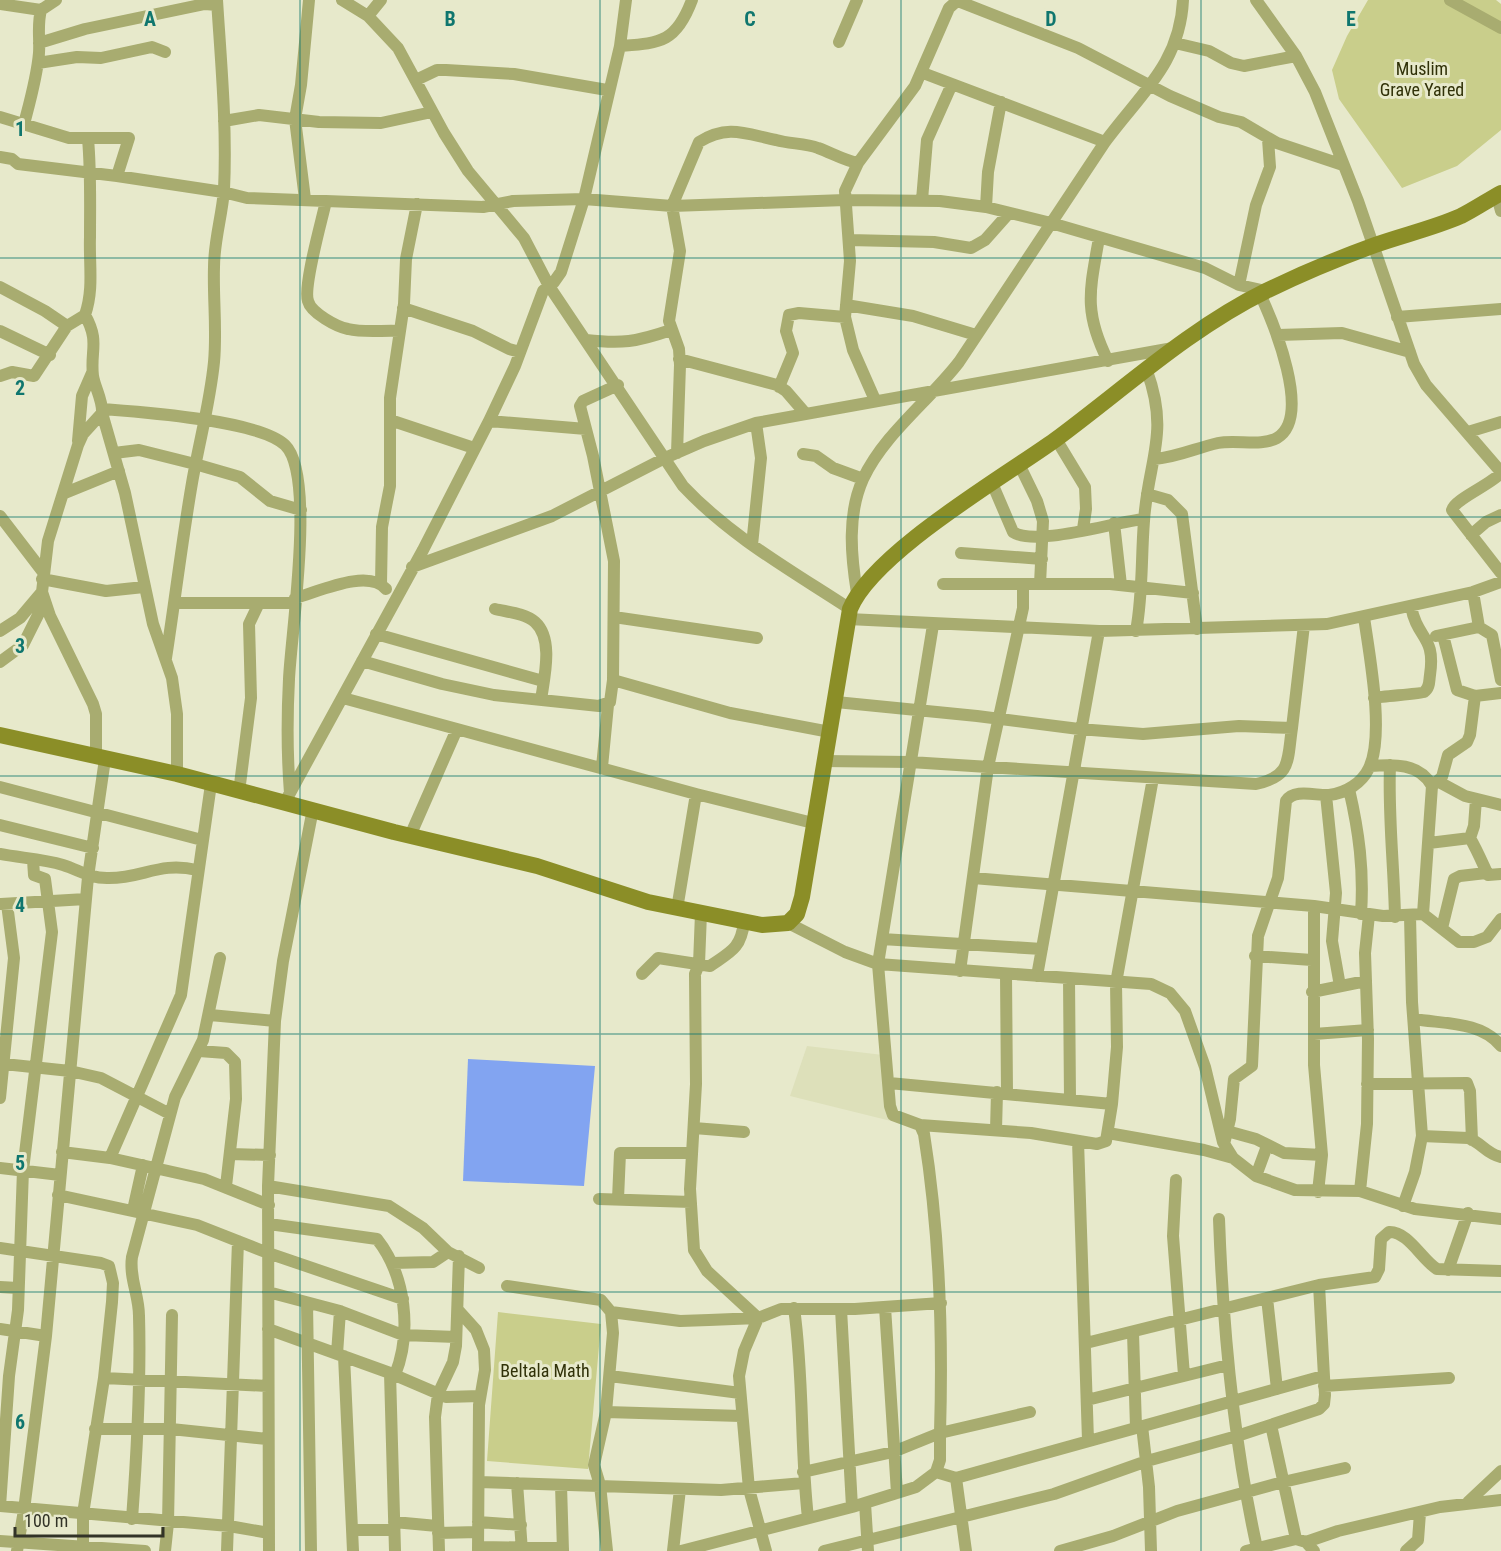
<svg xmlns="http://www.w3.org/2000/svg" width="1501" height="1551" font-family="'Roboto Condensed',sans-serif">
  <rect width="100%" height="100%" fill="#e7e9cb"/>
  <path fill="#dde0ba" d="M807,1046L883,1055L891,1121L790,1096Z"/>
  <path fill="#c9ce8b" d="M1368,0H1496L1501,4V130L1457,166L1402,188L1339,99L1332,70L1347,36Z
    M498,1312L601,1324L588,1469L487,1461Z"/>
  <path fill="#82a4f1" d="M468,1059L595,1066L584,1186L463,1181Z"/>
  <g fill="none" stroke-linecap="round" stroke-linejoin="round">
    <path stroke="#a8ac70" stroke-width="12" d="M342,0L368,16L398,48L444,133L468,171L524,238L549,286L683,486C731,537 792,571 850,609
      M955,0L1078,48L1170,96L1219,117L1241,122L1277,143L1343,165
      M1256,0L1296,56L1315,92L1358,201L1414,364L1426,385L1501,472
      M1450,0L1501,28
      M0,4L41,10
      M368,16L381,0
      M839,42L857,0
      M39,43L85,29L205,4L217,5
      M1175,43L1209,51L1231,63L1244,66L1296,56
      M620,46C660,43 676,43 692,0
      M38,63L77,57L101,58L152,47L165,52
      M923,73L1105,142
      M416,80L437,70H446L514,74L607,90
      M0,117L69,138H129L117,176L223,192L247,198L483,207L513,201L584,199L672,206L845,200L940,201L986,207L1051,223L1205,268L1239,285
      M224,121L259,115L319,122L381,123L432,112
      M24,124C30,101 37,77 39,53C40,38 37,25 41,10L56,0
      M0,157L12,159L18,164L117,176
      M1497,196L1501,211
      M305,199L295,119L301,85L309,0
      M922,200L927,140L952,84
      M326,201C322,220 303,286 308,301C311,313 337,327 348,329C365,333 383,330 399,331
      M986,207L988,172L1001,102
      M1099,238C1090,290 1083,311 1108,361
      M849,240L934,242L971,248L985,240L1009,213
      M0,287L45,311L67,326L85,315C94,289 89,264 90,237C90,204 91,172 88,139
      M1266,291L1239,285L1256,205L1270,167L1268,139
      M846,305L913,316L976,335
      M403,308L473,331L509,349L520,352
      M85,315C100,342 90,350 93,376C95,388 103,401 102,413L83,434L78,445L48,541L42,592L50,616L93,704L96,714V757
      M1397,317L1501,309
      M0,331L50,355
      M1278,335L1342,333L1410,352
      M586,340C622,344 636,342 671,330
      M679,359L777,385L786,391L805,413
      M0,376L12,372L34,376L67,326
      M779,387L793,353L786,331L789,315L799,313L845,317
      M875,400L853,350L845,317L850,261L845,191L858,163L915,86L949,8L958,0
      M103,409C141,412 259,420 285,445C316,475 291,633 289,679C287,717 287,755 290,793
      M102,413L125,493L153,624L172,678L177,714V774
      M390,420L474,448
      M489,421L586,429
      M1468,432L1501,422
      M1056,439L1085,487L1086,509L1083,529
      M78,441L82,396L92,373
      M114,453L139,450L195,464L240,477L270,501L301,510
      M677,453L680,365L679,349L669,321L680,251L672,206L699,142C728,124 746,134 776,140C790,144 805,143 818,148C832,153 843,160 858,163
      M803,454L816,456L833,468L863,479
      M1155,459C1178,457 1196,448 1218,443C1236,439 1261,447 1277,438C1313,417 1273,322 1260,294
      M1019,464L1037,501L1043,521L1040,584
      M1501,473C1490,485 1455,499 1452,510L1501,573
      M992,483L1013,532C1035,547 1114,522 1144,519
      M65,493L119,471
      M1147,494L1168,500L1182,514L1197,629
      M0,516L43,572
      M1114,523L1121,585
      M1471,535L1486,522L1501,515
      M752,545L761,458L756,423
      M961,553L1042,559
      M412,567L552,516L665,458L704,441L756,423L1173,348
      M42,579L106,591L144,587
      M381,584L382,527L390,486V398L404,304L406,259L417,204
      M943,584H1110L1193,593
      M1473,592L1479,627L1492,635L1501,680
      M857,593C851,556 847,515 863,479C884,434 929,401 959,362L1105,142C1140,94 1180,64 1183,0
      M295,598C318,592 368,568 386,589
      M175,603H294
      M495,609C507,612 525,613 535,622C554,639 544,678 541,700
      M614,617L757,638
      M848,619L1099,631L1327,624L1473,592L1501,582
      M0,631L20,618L42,592
      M1136,631C1143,594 1141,558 1144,521C1148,460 1170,434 1147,371
      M376,634L543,681
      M1443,635L1457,690L1475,696
      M1436,636L1479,627
      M166,658C175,600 182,541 192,483C199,442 210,403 214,362C217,330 213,299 214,267C214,241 222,216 224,190C227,126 221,63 217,0
      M362,661L442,684L494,695L599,706L610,702L613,680L730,713L830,732
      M0,662L23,645L44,603
      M613,680L614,561L593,456L580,406L583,401L618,385
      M343,698L696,794
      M1374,698C1383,696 1420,694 1424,692C1430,688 1429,681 1430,675C1436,635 1417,640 1411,606
      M1292,728L1304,625
      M823,761L910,762L1256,784C1292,776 1287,761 1292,728L1239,726L1143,734L1079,729L977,716L836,702
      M1390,765C1388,816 1394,866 1395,917
      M1370,766C1393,764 1420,763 1432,786L1423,914
      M602,767L608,705
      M1439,782L1465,796L1501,805
      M1432,786L1442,777L1448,755L1467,742L1470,735L1475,696L1501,693
      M0,787L202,840
      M1349,789C1359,832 1364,870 1361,914
      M239,792L251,698L249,624L259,603
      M1326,795L1336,893L1332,941L1340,986
      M285,802L423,550L489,421L515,366L543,291L554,282L561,272L584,199L620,46L626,0
      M0,825L93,848
      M410,836L457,729
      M1470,838L1474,826L1476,799
      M1429,843L1470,838C1477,850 1482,862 1488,875L1501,874
      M0,854C21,858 43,859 63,865C79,870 89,878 107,878C142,879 159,861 197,870
      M33,860L34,875L45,879L52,932L23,1170L18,1310L9,1376L0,1506L229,1526L269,1533
      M973,878L1314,906L1383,916L1423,914L1459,942H1474L1487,937L1501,919
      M1,904L86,899
      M1314,906V1065L1322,1155L1318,1192
      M677,909L696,794L813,823
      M701,913L699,964L695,974L696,1084L690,1189L694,1250L707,1271L758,1318L744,1351L739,1376L749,1489L766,1551
      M788,923L845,952L878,964L890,1106L893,1115L920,1125L924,1134C940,1234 943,1332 940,1433L893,1452L803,1472
      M1442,928L1454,879L1460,876L1486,873
      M882,939L933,625
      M1042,949L882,939L878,964L1151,984L1170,993L1185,1011L1205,1067L1223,1142L1233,1158L1256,1176L1295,1190L1360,1191L1415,1209L1501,1219
      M1255,956L1312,960
      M960,971L988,767L1023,608V585
      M642,974L658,958L710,966C730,952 741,949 744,922
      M1006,974L1007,1093
      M1037,976L1099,631
      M1069,978L1070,1100
      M1312,992L1366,981
      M210,1015L275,1021
      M1414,1019C1443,1024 1481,1021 1501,1046
      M1314,1034L1368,1030
      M199,1051L226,1053L235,1062L236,1099L226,1186
      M4,1064L70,1071L101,1078L170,1114
      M889,1083L1112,1104
      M1367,1084L1467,1083L1470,1091L1472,1140
      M0,1098L14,958L7,904
      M920,1125L1031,1133L1097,1144L1106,1141L1112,1104L1117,1047L1116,983L1153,778
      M694,1128L744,1132
      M996,1130L997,1092
      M1227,1131L1256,1139L1284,1153L1322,1155
      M1108,1133L1204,1150L1233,1158
      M1422,1136L1468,1138C1481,1142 1486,1154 1501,1157
      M1078,1141L1088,1440
      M1224,1144L1230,1119L1234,1079L1252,1066L1258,936L1278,878L1286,801C1294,788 1317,796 1329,795C1346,793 1362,783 1369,768C1385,735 1369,653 1364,617
      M62,1152L110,1158L204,1179L269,1205
      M230,1154L270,1155
      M110,1158L181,995L211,784
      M0,1168L60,1175
      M1256,1176L1267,1146
      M1176,1180L1173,1236L1184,1375
      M268,1186L389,1206L423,1228L448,1252L479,1268
      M1360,1191L1367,1124L1368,1039L1365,953L1369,915
      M58,1195L197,1225L268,1253L403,1299
      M599,1199L691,1202
      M618,1199L620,1153H692
      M1403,1206L1415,1172L1422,1136L1412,1002L1410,916
      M133,1210L143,1165
      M1219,1219C1223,1330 1233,1440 1257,1548
      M269,1224L377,1239C406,1276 412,1332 395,1375
      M0,1248L101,1263L109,1266L113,1283L112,1302L104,1378L83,1514V1551
      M392,1263L433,1262L448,1252
      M1448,1270L1468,1213
      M507,1286L601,1300L611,1312L613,1333L606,1412L594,1465L600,1485L607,1551
      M0,1287L18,1288
      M268,1292L340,1311L403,1335L456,1337
      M1267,1298L1277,1389
      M307,1303L311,1551
      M885,1307L897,1493
      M794,1308C804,1378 800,1448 808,1518
      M841,1309L852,1507
      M458,1310L476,1330L484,1350L485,1370L479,1405L478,1551
      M611,1312L680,1321L709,1320L758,1318L781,1309H855L941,1303
      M0,1329L46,1336
      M268,1329L390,1373L446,1397L480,1396
      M1133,1333L1136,1427
      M1086,1343L1319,1285L1375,1277L1379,1269L1381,1239L1389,1232C1408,1231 1422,1260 1437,1269L1501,1271
      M337,1354L340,1311
      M344,1356L353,1551
      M390,1373L395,1551
      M610,1376L740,1393
      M104,1378L267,1386
      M1324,1386L1449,1378
      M1087,1400L1228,1365
      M606,1412L741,1416
      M1271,1425L1296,1539L1306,1542L1314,1551
      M1142,1426L1149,1487L1151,1551
      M95,1429H171L267,1439
      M936,1472L956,1478L1323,1376
      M956,1478L966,1551
      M479,1482L721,1490L804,1483
      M517,1483L522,1551
      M561,1485L563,1551
      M1468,1502L1501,1471
      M865,1503L868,1551
      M132,1519C137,1451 141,1384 139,1316C139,1295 129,1278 132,1257L175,1097L203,1040L220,958
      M394,1522L437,1526
      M478,1522L521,1525
      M353,1530H394
      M438,1533L478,1532
      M0,1541L145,1551
      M1306,1542L1338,1531L1440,1507L1501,1500
      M478,1547L563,1548
      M17,1551L24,1510L46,1336L88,877L105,759
      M165,1551L168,1523L172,1315
      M227,1551L238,1241
      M269,1551L268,1186L275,1021L283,961L313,809
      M439,1551L435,1417L438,1394L453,1362L456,1346L459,1256
      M673,1551L680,1489
      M681,1551L852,1507L916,1487L936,1472L940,1460V1433L1030,1412
      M824,1551L1054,1494L1147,1461L1237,1436L1319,1409L1324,1404L1325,1395L1319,1285
      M1060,1551L1113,1536L1177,1511L1283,1482L1345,1468
      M1246,1551L1296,1539
      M1406,1551L1418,1540L1420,1513"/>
    <path stroke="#8b8e27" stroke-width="16" d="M0,735L177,774L394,832L537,866L648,902L762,925L788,923L797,914L802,897L850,609C873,553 1002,478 1055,440C1124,389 1189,329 1266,291C1301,274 1339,258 1375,245C1403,235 1434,228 1461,216C1475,209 1488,200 1501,193"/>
  </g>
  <path fill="none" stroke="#0f766e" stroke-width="1.5" stroke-opacity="0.55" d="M300,0V1551M600,0V1551M901,0V1551M1201,0V1551M0,258H1501M0,517H1501M0,776H1501M0,1034H1501M0,1292H1501"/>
  <g text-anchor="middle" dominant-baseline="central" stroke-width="6" stroke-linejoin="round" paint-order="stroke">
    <g font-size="18" fill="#303108" stroke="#e7e9cb">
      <text x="1422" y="68">Muslim<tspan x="1422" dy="21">Grave Yared</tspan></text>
      <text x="545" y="1370">Beltala Math</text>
    </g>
  </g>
  <g font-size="20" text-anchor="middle" font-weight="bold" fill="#0f766e" stroke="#e7e9cb" stroke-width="6" stroke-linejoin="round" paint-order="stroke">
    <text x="150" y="26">A</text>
    <text x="450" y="26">B</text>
    <text x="750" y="26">C</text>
    <text x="1051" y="26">D</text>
    <text x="1351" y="26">E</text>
    <text x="20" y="136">1</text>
    <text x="20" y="395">2</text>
    <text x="20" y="653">3</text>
    <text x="20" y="912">4</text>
    <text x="20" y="1170">5</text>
    <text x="20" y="1429">6</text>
  </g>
  <path d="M15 1527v9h148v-9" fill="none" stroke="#323327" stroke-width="3"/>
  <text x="24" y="1527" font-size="18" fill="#323327" stroke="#e7e9cb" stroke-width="4.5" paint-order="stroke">100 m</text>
</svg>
